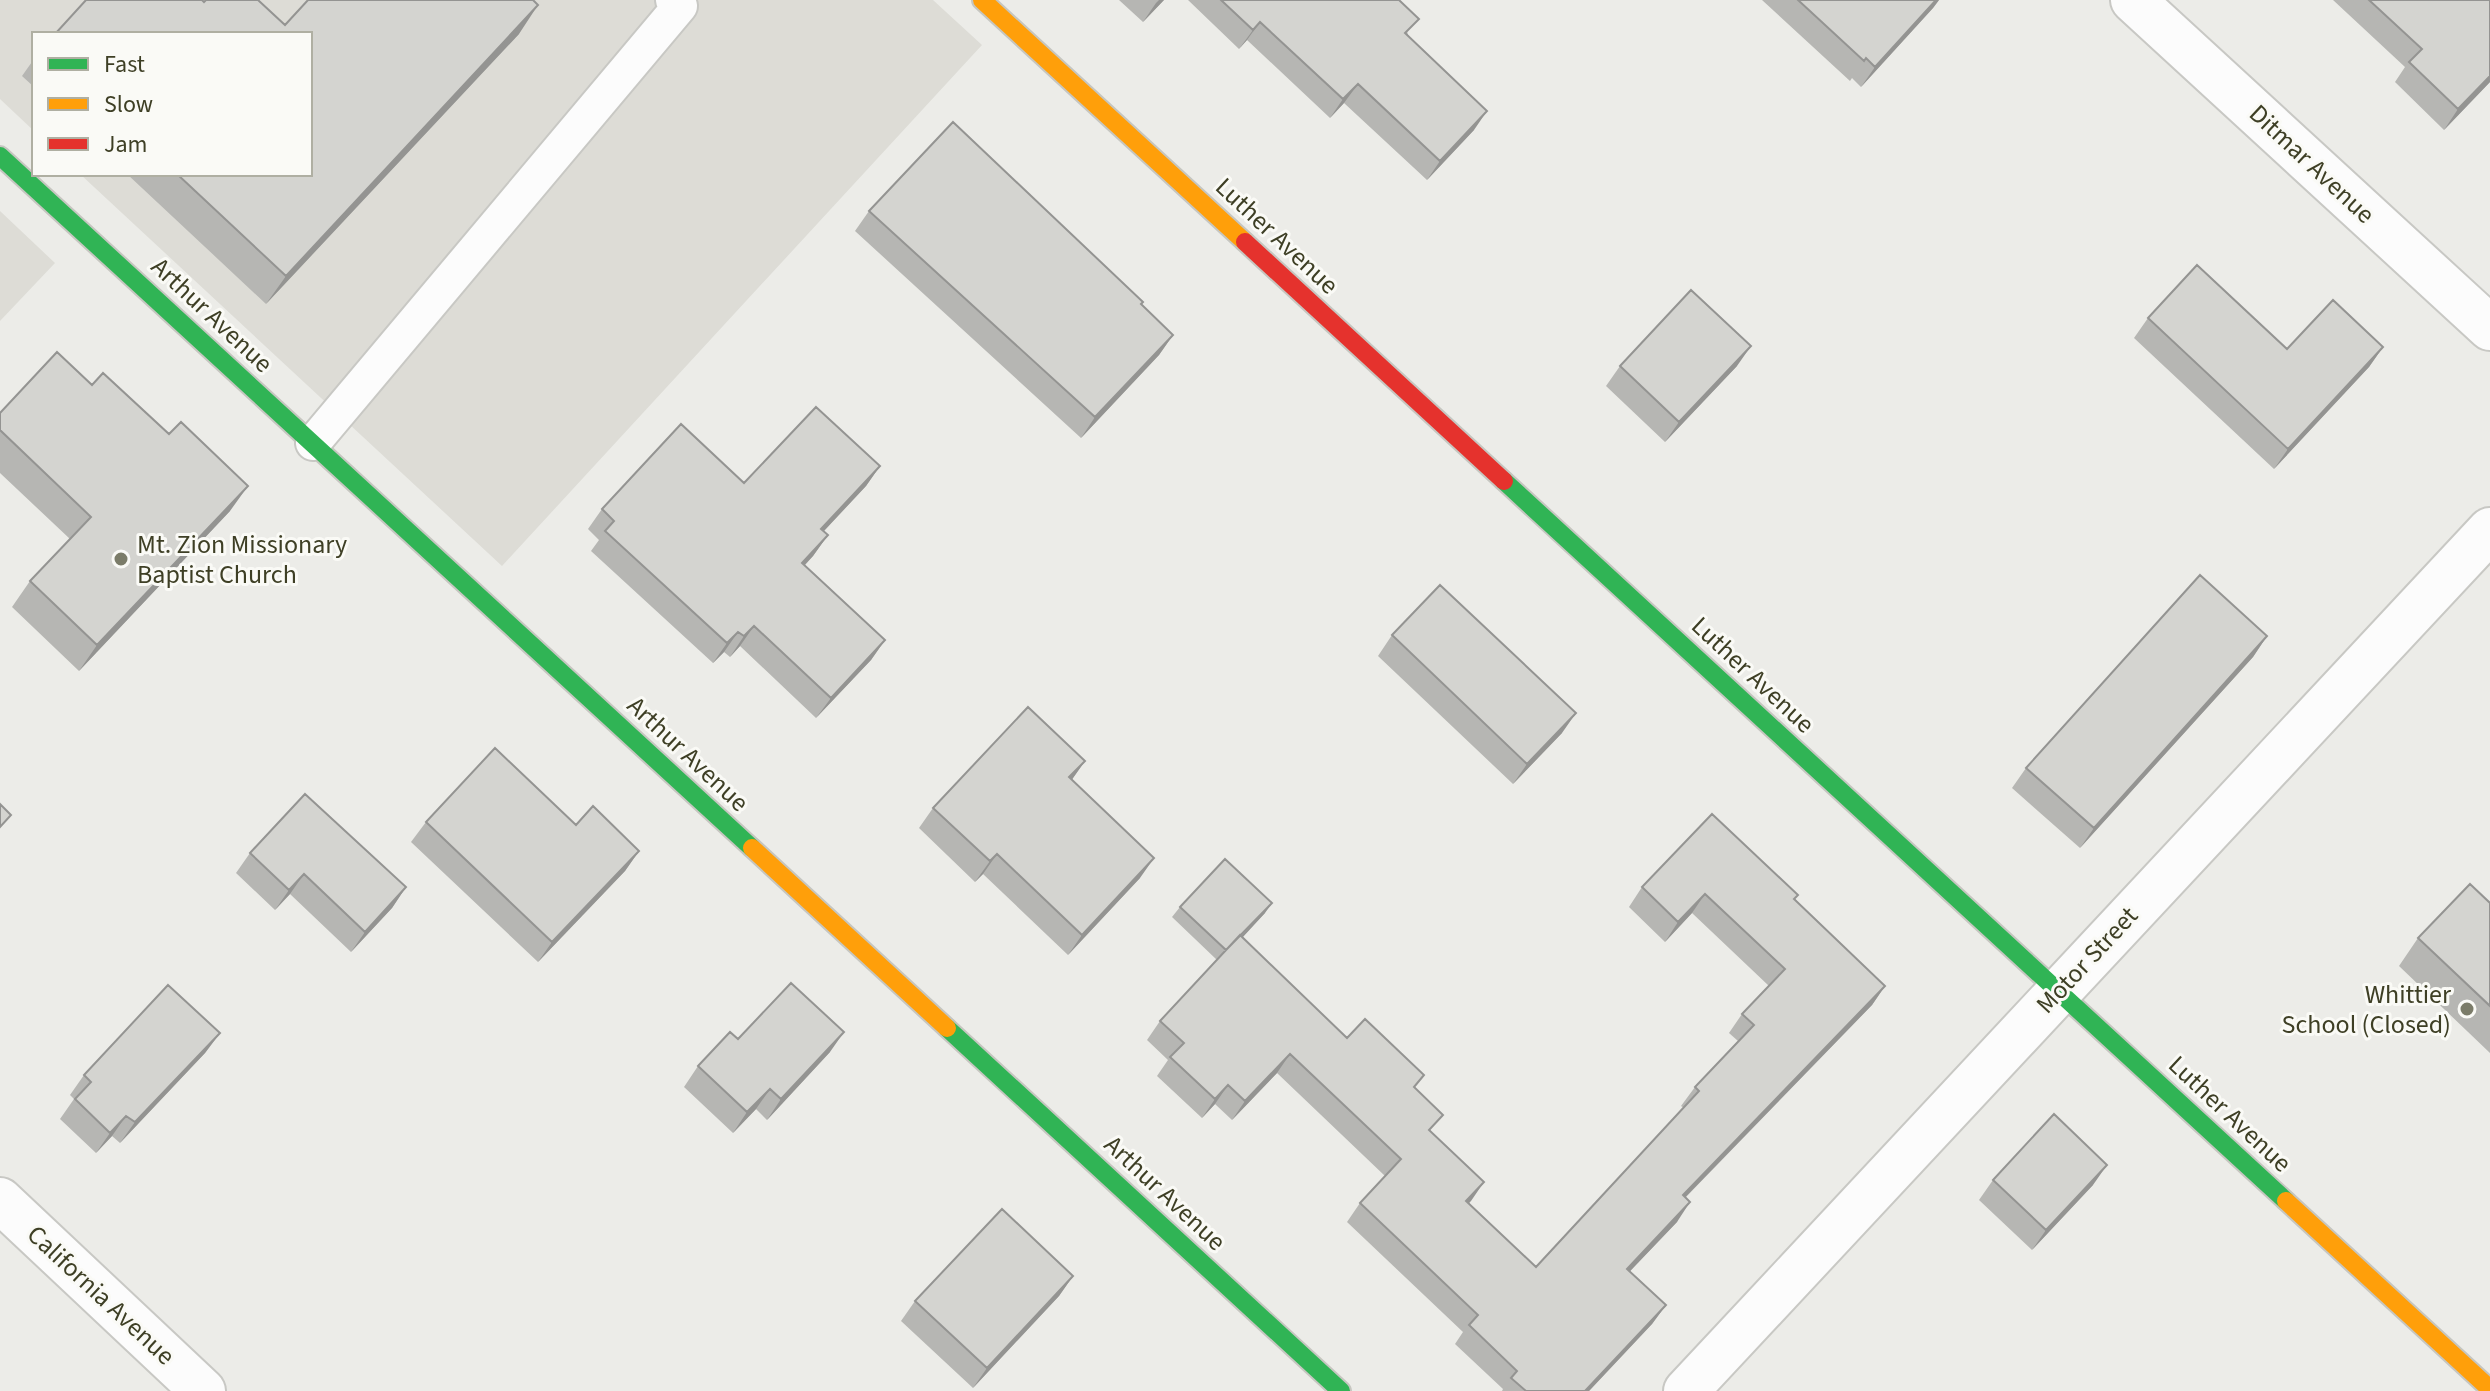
<svg xmlns="http://www.w3.org/2000/svg" width="2490" height="1391" font-family="'Source Sans 3',sans-serif">
  <rect width="100%" height="100%" fill="#ecece8"/>
  <path fill="#dddcd6" d="M0,0H933L982,45L502,566L80,174H310V34H34V131L0,99Z
    M0,211L55,263L0,321Z"/>
  <g fill="none" stroke-linecap="round" stroke-linejoin="round">
    <defs>
      <path id="lane" d="M313,443L680,6L673,0"/>
      <path id="street" d="M2133,0L2490,328
        M0,1200L203,1391
        M1686,1391L2490,530"/>
      <path id="fast" d="M0,156L752,848
        M1504,481L2286,1201
        M947,1028L1341,1391"/>
      <path id="slow" d="M982,0L1245,242
        M752,848L947,1028
        M2286,1201L2490,1389"/>
      <path id="jam" d="M1245,242L1504,481"/>
    </defs>
    <use href="#lane" stroke="#c8c8c4" stroke-width="38"/>
    <use href="#street" stroke="#c8c8c4" stroke-width="48"/>
    <use href="#fast" stroke="#c6c6c0" stroke-width="22"/>
    <use href="#slow" stroke="#c6c6c0" stroke-width="22"/>
    <use href="#jam" stroke="#c6c6c0" stroke-width="22"/>
    <use href="#lane" stroke="#fcfcfc" stroke-width="34"/>
    <use href="#street" stroke="#fcfcfc" stroke-width="44"/>
    <use href="#fast" stroke="#30b455" stroke-width="18"/>
    <use href="#slow" stroke="#ff9f0a" stroke-width="18"/>
    <use href="#jam" stroke="#e5322d" stroke-width="18"/>
  </g>
  <path fill="#b6b6b3" d="M1119,0H1164L1143,22Z
    M1188,0H1399L1408,35L1474,130L1427,180L1344,103L1330,118L1247,40L1239,49Z
    M1762,0H1939L1933,8L1861,87L1852,78L1850,81Z
    M2333,0H2490V82L2444,130L2395,82L2405,67Z
    M204,2L285,25L519,34L266,304L127,174H310Z
    M34,59V87L22,76Z
    M869,211L1141,304L1173,335L1159,355L1081,438L855,231Z
    M2148,318L2287,349L2383,347L2369,367L2274,469L2134,338Z
    M1620,366H1737L1665,442L1606,386Z
    M92,385L230,511L79,671L12,607L30,581L70,539L0,473V413Z
    M880,466L866,486L824,531L828,535L813,556L805,565L885,640L871,660L816,718L740,646L730,657L724,652L713,663L591,551L599,540L588,529L602,509L744,483Z
    M1392,635L1562,733L1513,784L1378,656Z
    M2267,636L2253,657L2080,848L2012,788L2026,768Z
    M1085,761L1072,779L1140,878L1068,955L983,874L975,882L919,828L933,808Z
    M426,822L576,825L639,851L625,871L538,962L411,842Z
    M250,853L406,887L392,908L351,952L290,894L275,910L236,873Z
    M1642,887L1795,899L1885,986L1872,1005L1685,1198L1677,1222L1630,1271L1666,1305L1652,1324L1589,1391H1502L1503,1389L1455,1344L1463,1332L1347,1222L1360,1203L1385,1176L1277,1073L1232,1120L1215,1104L1202,1118L1157,1076L1168,1060L1147,1040L1160,1021L1217,960L1172,917L1180,907L1265,913L1242,937L1347,1038L1415,1088L1431,1132L1469,1203L1536,1267L1684,1108L1681,1106L1695,1087L1738,1041L1729,1033L1742,1014L1769,986L1692,913L1665,942L1629,907Z
    M2490,903V1053L2399,966L2418,938Z
    M220,1033L205,1053L120,1143L112,1136L96,1153L60,1119L74,1099L70,1095L84,1075Z
    M738,1039L830,1052L767,1120L756,1109L733,1133L684,1087L698,1066Z
    M1993,1180L2093,1185L2032,1250L1979,1200Z
    M1073,1276L1059,1296L973,1388L901,1321L915,1301Z"/>
  <path fill="#949492" d="M1159,0H1164L1143,22L1156,3Z
    M1936,0H1939L1933,8L1861,87L1875,67Z
    M538,5L519,34L266,304L286,276Z
    M1260,22L1247,40L1239,49L1253,30Z
    M2490,76V82L2444,130L2458,109Z
    M1358,84L1344,103L1330,118L1343,99Z
    M1487,111L1474,130L1427,180L1440,161Z
    M1173,335L1159,355L1081,438L1095,417Z
    M1751,346L1737,366L1665,442L1679,422Z
    M2383,347L2369,367L2274,469L2288,449Z
    M880,466L866,486L807,549L821,529Z
    M248,486L230,511L79,671L97,645Z
    M828,535L813,556L788,583L802,563Z
    M754,626L740,646L730,657L744,636Z
    M738,632L724,652L713,663L727,643Z
    M2267,636L2253,657L2080,848L2094,828Z
    M885,640L871,660L816,718L831,698Z
    M1576,713L1562,733L1513,784L1527,764Z
    M1085,761L1071,781L1069,777Z
    M639,851L625,871L538,962L552,942Z
    M997,854L983,874L975,882L990,861Z
    M1154,858L1140,878L1068,955L1082,935Z
    M304,874L290,894L275,910L289,890Z
    M406,887L392,908L351,952L365,932Z
    M1705,894L1692,913L1665,942L1678,922Z
    M1272,903L1265,913L1220,962L1227,951Z
    M1885,986L1872,1005L1669,1214L1683,1195Z
    M844,1032L830,1052L767,1120L781,1099Z
    M220,1033L205,1053L120,1143L135,1122Z
    M1290,1054L1277,1073L1232,1120L1245,1101Z
    M1228,1085L1215,1104L1202,1118L1215,1099Z
    M770,1089L756,1109L733,1133L747,1112Z
    M126,1116L112,1136L96,1153L110,1133Z
    M2107,1165L2093,1185L2032,1250L2046,1230Z
    M1484,1182L1471,1201L1453,1220L1466,1201Z
    M1690,1202L1677,1222L1614,1288L1627,1269Z
    M1073,1276L1059,1296L973,1388L987,1368Z
    M1666,1305L1652,1324L1589,1391H1585Z"/>
  <path fill="#d4d4d0" stroke="#949492" stroke-width="2" d="M86,0H202L204,2L206,0H258L285,25L308,0H533L538,5L286,276L177,174H310V34H55Z
    M1221,0H1399L1419,19L1405,33L1487,111L1440,161L1358,84L1343,99L1260,22L1253,30Z
    M1798,0H1936L1875,67L1866,58L1864,61Z
    M2369,0H2490V76L2458,109L2409,62L2422,49Z
    M953,122L1143,302L1141,304L1173,335L1095,417L869,211Z
    M2197,265L2287,349L2333,300L2383,347L2288,449L2148,318Z
    M1691,290L1751,346L1679,422L1620,366Z
    M57,352L92,385L103,373L169,434L181,422L248,486L97,645L30,581L91,517L0,430V413Z
    M816,407L880,466L821,529L828,535L802,563L885,640L831,698L754,626L744,636L738,632L727,643L605,531L614,521L602,509L681,424L744,483Z
    M2200,575L2267,636L2094,828L2026,768Z
    M1440,585L1576,713L1527,764L1392,635Z
    M1028,707L1085,761L1069,777L1154,858L1082,935L997,854L990,861L933,808Z
    M495,748L576,825L593,806L639,851L552,942L426,822Z
    M305,794L406,887L365,932L304,874L289,890L250,853Z
    M0,804L11,815L0,827Z
    M1712,814L1798,895L1794,899L1885,986L1683,1195L1690,1202L1627,1269L1666,1305L1585,1391H1526L1511,1378L1517,1371L1469,1325L1478,1315L1360,1203L1401,1159L1290,1054L1245,1101L1228,1085L1215,1099L1170,1057L1184,1043L1160,1021L1240,935L1347,1038L1365,1019L1424,1075L1414,1087L1443,1115L1429,1130L1484,1182L1466,1201L1536,1267L1699,1091L1695,1087L1754,1025L1742,1014L1785,969L1705,894L1678,922L1642,887Z
    M1225,859L1272,903L1226,950L1180,907Z
    M2470,884L2490,903V1006L2418,938Z
    M791,983L844,1032L781,1099L770,1089L747,1112L698,1066L730,1032L738,1039Z
    M168,985L220,1033L135,1122L126,1116L110,1133L75,1099L91,1082L84,1075Z
    M2054,1114L2107,1165L2046,1230L1993,1180Z
    M1002,1209L1073,1276L987,1368L915,1301Z"/>
  <g fill="#7b7c69" stroke="#fafaf6" stroke-width="3">
    <circle cx="121" cy="559" r="8"/>
    <circle cx="2467" cy="1009" r="8"/>
  </g>
  <g text-anchor="middle" dominant-baseline="central" stroke-width="6" stroke-linejoin="round" paint-order="stroke">
    <g font-size="26" fill="#3e3f25" stroke="#fafaf6">
      <text transform="translate(2312 164) rotate(43)">Ditmar Avenue</text>
      <text transform="translate(1277 236) rotate(43)">Luther Avenue</text>
      <text transform="translate(212 315) rotate(43)">Arthur Avenue</text>
      <text transform="translate(1753 675) rotate(43)">Luther Avenue</text>
      <text transform="translate(688 754) rotate(43)">Arthur Avenue</text>
      <text transform="translate(2087 960) rotate(-47)">Motor Street</text>
      <text transform="translate(2230 1114) rotate(43)">Luther Avenue</text>
      <text transform="translate(1165 1193) rotate(43)">Arthur Avenue</text>
      <text transform="translate(101 1295) rotate(43)">California Avenue</text>
    </g>
    <g font-size="26" fill="#3e3f25" stroke="#fafaf6" text-anchor="start">
      <text x="137" y="544">Mt. Zion Missionary<tspan x="137" dy="30">Baptist Church</tspan></text>
      <text x="2451" y="994" text-anchor="end">Whittier<tspan x="2451" dy="30">School (Closed)</tspan></text>
    </g>
  </g>
  <rect x="32" y="32" width="280" height="144" fill="#fafaf6" stroke="#afafa2" stroke-width="2"/>
  <rect x="48" y="58" width="40" height="12" fill="#30b455" stroke="#afafa2" stroke-width="2"/>
  <text x="104" y="72" font-size="24" fill="#3e3f25">Fast</text>
  <rect x="48" y="98" width="40" height="12" fill="#ff9f0a" stroke="#afafa2" stroke-width="2"/>
  <text x="104" y="112" font-size="24" fill="#3e3f25">Slow</text>
  <rect x="48" y="138" width="40" height="12" fill="#e5322d" stroke="#afafa2" stroke-width="2"/>
  <text x="104" y="152" font-size="24" fill="#3e3f25">Jam</text>
</svg>
